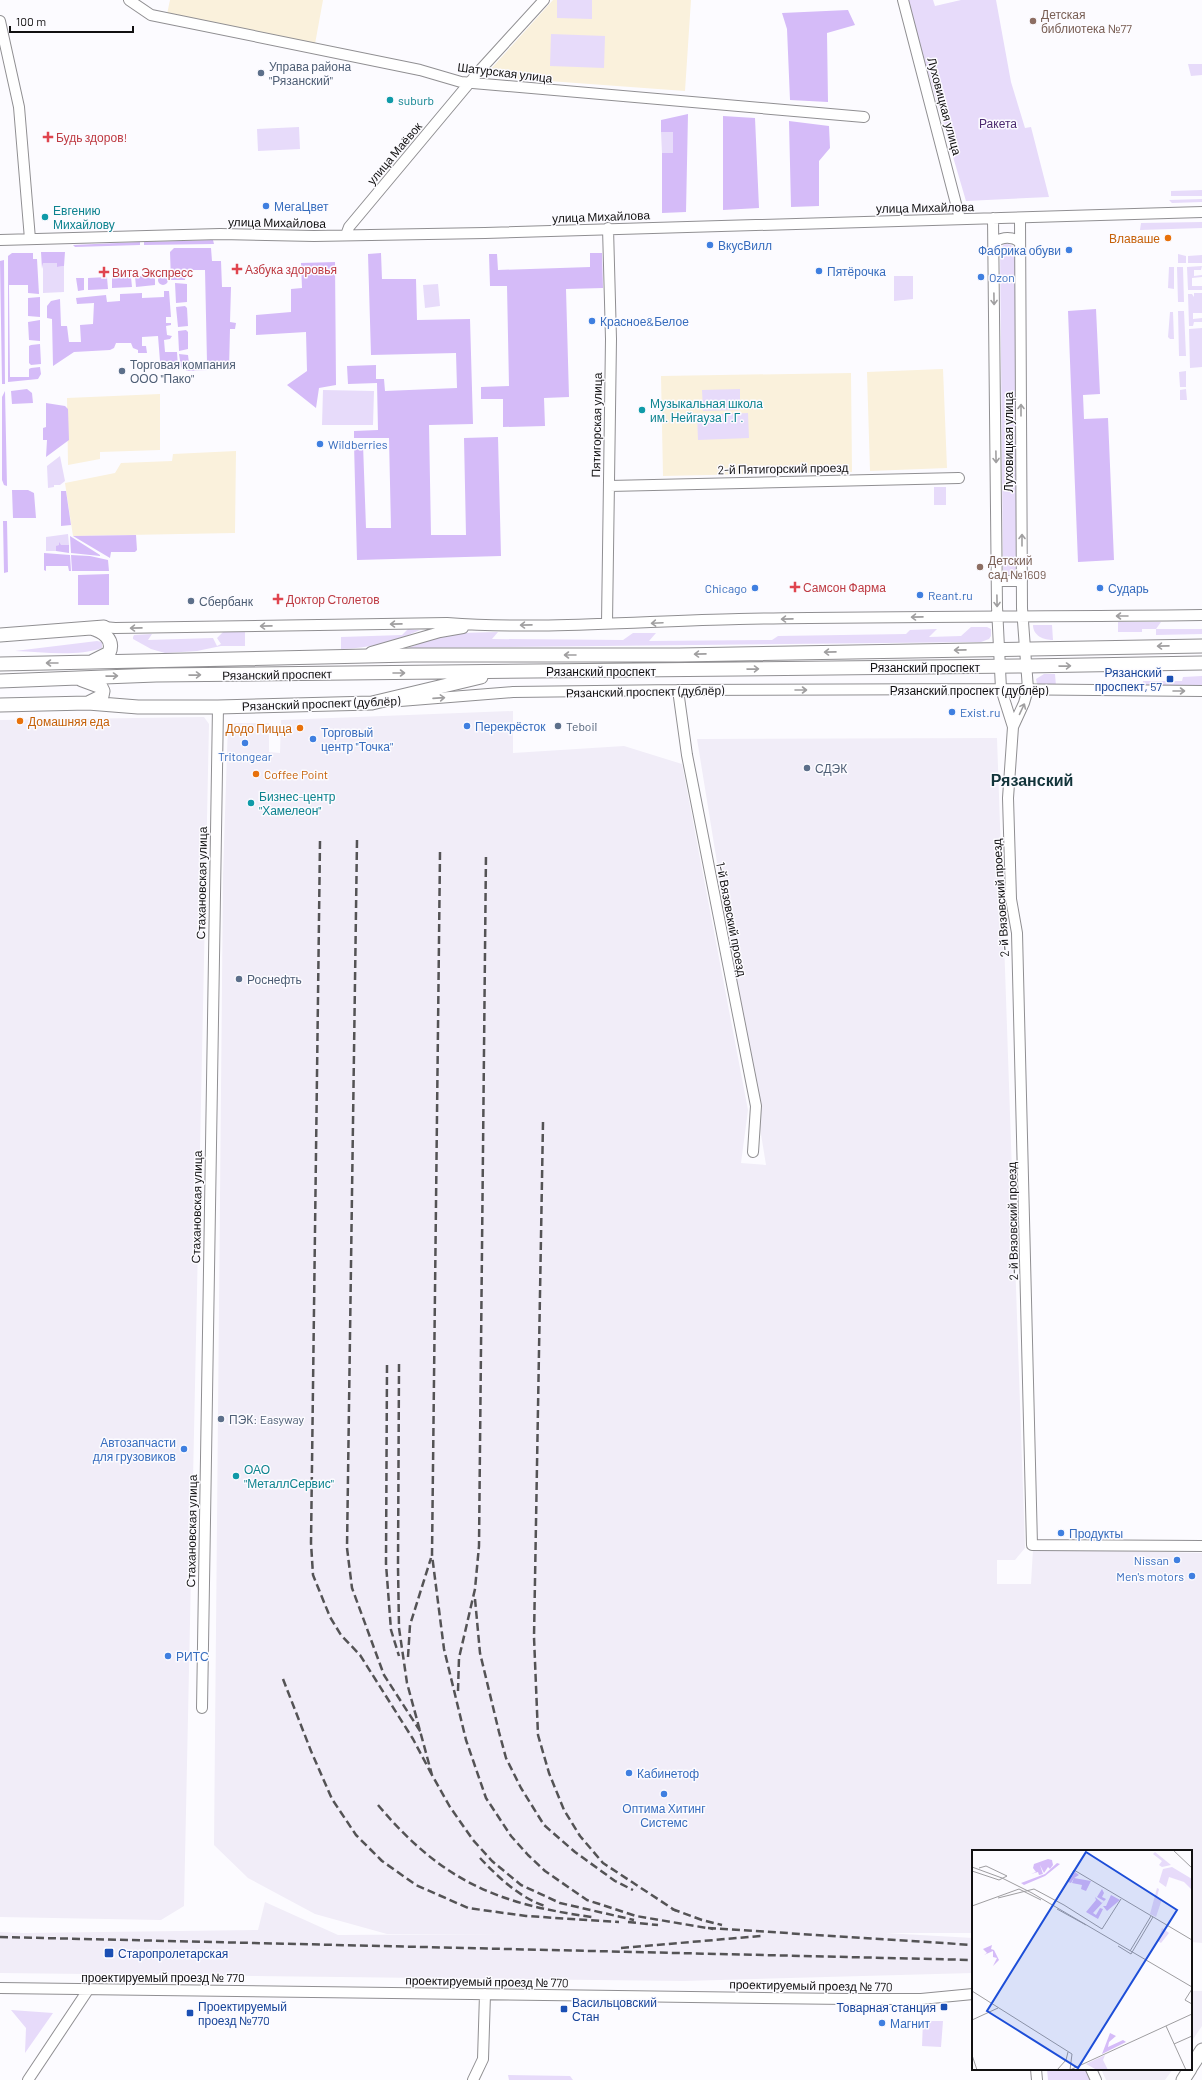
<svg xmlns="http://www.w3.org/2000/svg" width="1202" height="2080" font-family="Barlow,sans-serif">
  <rect width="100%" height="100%" fill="#fcfbff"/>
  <path fill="#f1edf8" d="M513,711V753L624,746L682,764L748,1110L741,1163L766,1165L697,739L997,738L1025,1548L1015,1560H997V1584H1031L1033,1549L1202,1553V1943L1191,1942V1851H973V1933H885L973,1938V1973L684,1981L0,1973V1932L24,1933L258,1930L265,1902L338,1935L529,1934H387L315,1914L248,1878L214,1845L223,875L228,723H269V752L280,753L281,720Z
    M204,717L209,724L184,1906L161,1920L0,1917V720Z
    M1191,1991H1202V2026L1191,2042Z
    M1101,2069H1173L1165,2080H1106Z"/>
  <path fill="#faf1dc" d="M170,0H323L315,44L167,14Z
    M553,0H691L685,91L494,77L489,71Z
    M943,369L947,468L870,471L867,372Z
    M851,373L852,472L663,476L661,376Z
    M160,394V450L100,452V459L68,465L67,398Z
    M236,451L235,533L73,536L65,483L115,473L121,463L172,461L173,454Z"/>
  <path fill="#e7dbfa" d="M557,0H592V19L557,18Z
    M907,0H933L935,6L961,0H996L1011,82L1025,128L1031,127L1049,197L966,201Z
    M551,34L605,36L604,68L550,66Z
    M1188,64H1202V75L1191,76Z
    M299,127L300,149L258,151L257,129Z
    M661,132H673V153H662Z
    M1202,190V196H1171V191Z
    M1202,199V202L1172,203L1169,200Z
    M1202,222V228L1140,230L1141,223Z
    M1006,243L1013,246L1015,250L1017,577H1003L1000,248Z
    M1178,254L1186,256V263H1178Z
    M1202,255V263H1188V256Z
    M43,263H57V267L64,266V292L43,293Z
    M1202,266L1201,270H1194V276L1202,275V277L1192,278V286H1202V290H1188L1187,267Z
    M1169,267H1174V289L1168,288Z
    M1177,267H1183L1184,302H1178Z
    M894,276H913V299L894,301Z
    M438,284L440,306L425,308L423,285Z
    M1194,293H1202V313H1193V319L1202,318V322H1194L1193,326H1189L1188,294H1192L1194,297Z
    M1178,311H1184L1186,356H1179Z
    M1170,312H1173L1174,339H1170L1168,337Z
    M1202,328V367L1190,368L1189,329Z
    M1186,371V387H1180L1179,372Z
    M740,389V410L703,411L702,390Z
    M1186,389L1187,400H1180V390Z
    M323,390L374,391L373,425H322Z
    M748,413L749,438L698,440L697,415Z
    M60,456L65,481L60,485H54V487L48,488L47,466Z
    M934,487H946V505H934Z
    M68,534L69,545L56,546V551H46V537Z
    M1118,622H1161L1156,629H1202V634L1156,635V629H1142V632H1118Z
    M1033,625H1052L1053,640C1044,640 1033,636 1033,625Z
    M971,627H987L991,629V636L989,639L981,642L408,648L434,638L459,633L498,632L492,639L623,640L633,633H656L649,641L772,640L778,636L906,634L910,630L937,629L929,637L961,636Z
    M408,629L420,630C393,642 371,648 341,649V637L402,635Z
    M245,631V646H221L197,651L165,653L151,649L133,639V637L134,635L152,634L148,640L213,638L217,646L221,644L217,638L223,632Z
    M97,641L102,642V648C76,657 42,652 15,651Z
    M1044,674H1055L1056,686H1041L1037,684L1036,679Z
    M1202,676V685L1143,686V681H1182L1183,677Z
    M11,2010L53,2013L25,2053L26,2028Z
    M923,2021H943L941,2047L922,2046Z
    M1047,2069H1088L1092,2080H1048Z
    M508,2075L570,2076L573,2080H509Z"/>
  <path fill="#d5bbf8" d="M848,10L855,25L827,33L828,102L790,100L787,29L782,13Z
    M688,114L686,212L662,213V153H673V132H661V120Z
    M723,116L755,118L759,208L723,210Z
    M789,121L829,126L830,148L819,161V206L791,207Z
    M213,240L214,244L144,245V242Z
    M140,242V245L75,247L73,245Z
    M174,248H211L212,261H221L222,287H231L230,322L236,323L235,329H230L229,369L187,371L181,367L179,354L188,355L189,363L207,362L205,270H186L185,280H171L170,252Z
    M41,252H65L64,266L57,267V263H43L42,269Z
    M12,253H33V259H37L39,294L28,293V285H9L10,377H29V369L31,368L40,367L41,374L38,379L8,382V256Z
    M381,253L382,279H416L417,320L470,319L473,424L429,425L431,535H466L464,438L498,437L501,556L357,560L354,444H363L366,528H391L389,438H354V431L378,430L377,383L348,384L347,366L376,365V379H384L385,391L457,388L456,353L371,355L368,254Z
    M590,253H602L603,288L566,289L569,397L544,398L545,426L503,427V399H481V387L509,386L507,286H490L489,254H497L498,270L590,267Z
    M4,260L5,384H2L0,261Z
    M335,262L336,385L319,388L316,408L287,385L307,371L306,332L256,335V315L291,312V289L302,288L301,263Z
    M158 280a5 5 0 1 1 10 0a5 5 0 1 1-10 0Z
    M135,276H155V285L136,287Z
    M107,277L108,289L88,290V278Z
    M112,277H131L132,287L112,288Z
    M76,278H84V290L78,291Z
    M175,283L187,284V302L176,303Z
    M164,291H169L171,317H166V323H171V325L166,326L167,335L172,336L170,339L164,340L165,352H177L178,367L169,369L160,361L158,336L142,337V346H146L147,353H138V350L133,348L131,343H116L114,348L110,350L74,352L53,366L52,319L47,318V306L51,301L60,299L61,326H67L69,342H81L80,325L93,324L94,303L77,304L76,298L106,295L107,302L120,301V294L142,293V298L164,297Z
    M40,297V317L28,316V298Z
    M185,306L187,308L188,326L178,327L176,307Z
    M1096,309L1100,394L1083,395L1084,419L1108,418L1114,560L1078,562L1068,311Z
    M40,320V341L29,340L28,322Z
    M186,330L188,332V349L179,351L178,331Z
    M40,344L41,364L31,365L29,363V346L31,345Z
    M27,389L32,393L33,403L12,404L11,391Z
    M5,391L7,486L4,485L2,480V397Z
    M46,403L65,406L68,409L69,440L46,457L47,440H43V428L46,427Z
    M12,490H28L34,493L36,518H13Z
    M61,491H66L71,525L61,526Z
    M3,521H7L8,572L4,573Z
    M136,535L137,550L135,552H111L110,558L73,536Z
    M70,536L100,555V556L71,553Z
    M59,542L61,545H69V553L56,551V546L59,545Z
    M44,553L70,555L71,571H69L68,566H46V571L44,570Z
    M71,555L90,556L108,560L109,571H72Z
    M109,574V605H78V575Z"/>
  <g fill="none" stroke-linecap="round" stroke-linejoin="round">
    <defs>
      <path id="minor" d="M129,0L151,15L420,70L461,82L864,117
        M903,0L960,219
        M0,21L19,107L30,239
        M993,218L997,607L1001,689L1013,727
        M1020,218L1022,608L1028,689L1024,703L1013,727L1008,798L1011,899L1017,933L1032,1545L1202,1546
        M346,235L349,227L481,69L544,0
        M0,240L220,234L314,236L485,233L1202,212
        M994,242C1003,237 1011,236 1020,242
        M609,486L959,478
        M997,581H1022
        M607,623L611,339L608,228
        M104,627L115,628L447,623C544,630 642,621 739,619C893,616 1048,617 1202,615
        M371,652L440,632L463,628
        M678,690L687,755L756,1106L753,1152
        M400,701L513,692L678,690L1001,689L1202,691
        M202,1708L218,707
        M0,1988L848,1999H921L973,1994
        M1036,2069L1037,2080
        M1091,2069L1096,2080
        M28,2080L88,1990
        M473,2080L483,2059L485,1994"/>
      <path id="major" d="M91,628C102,631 115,639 109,653L93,661
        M0,635L104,627
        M0,664L412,655H679L1202,646
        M0,681L156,675L1026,666L1202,663
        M88,703L138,707H218L372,703L481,677
        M0,705L88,703L102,696L103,691L101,687L82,680
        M1191,2067L1202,2050
        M1183,2080L1190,2069"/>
    </defs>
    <use href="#minor" stroke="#908f92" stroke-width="12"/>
    <use href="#major" stroke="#908f92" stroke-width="15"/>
    <use href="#minor" stroke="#fff" stroke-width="10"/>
    <use href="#major" stroke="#fff" stroke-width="13"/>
    <path stroke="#545355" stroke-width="2.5" stroke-dasharray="8 4" stroke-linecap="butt" d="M357,840L347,1548L352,1588L384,1675L422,1734
      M320,841L311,1543L313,1575L330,1617L341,1635L360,1655L413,1739L432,1775
      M440,852L432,1555L444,1649L466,1740L486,1798L511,1836L528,1855L545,1871L587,1900L636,1916L713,1929
      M543,1122L534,1637L538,1735L549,1773L564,1810L580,1836L603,1863L676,1911
      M399,1364L398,1567L399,1628L407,1683L432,1775L450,1807L473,1840L492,1861L521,1885L560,1903L634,1920
      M387,1365L386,1564L391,1630L399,1656
      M475,1599L480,1653L499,1732L506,1758L521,1788L544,1825L575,1852L615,1881L633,1890
      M408,1657L410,1625L431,1558
      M283,1679L311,1751L332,1799L356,1835L382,1861L416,1885L468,1908L526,1916L619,1922
      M458,1691L459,1658L475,1589L479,1546L486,853
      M378,1805C441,1880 496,1904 592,1917
      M480,1858C498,1877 520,1898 545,1906
      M672,1909L702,1920L722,1925
      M628,1922L658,1925
      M708,1928L973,1945
      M0,1937L973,1960
      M621,1948L761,1936"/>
  </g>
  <defs><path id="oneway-shaft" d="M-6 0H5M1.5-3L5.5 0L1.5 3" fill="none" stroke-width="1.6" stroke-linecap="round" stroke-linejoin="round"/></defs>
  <g stroke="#a09fa0">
    <use href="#oneway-shaft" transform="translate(994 299) rotate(89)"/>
    <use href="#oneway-shaft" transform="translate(1021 410) rotate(-90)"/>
    <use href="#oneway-shaft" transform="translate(996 457) rotate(89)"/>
    <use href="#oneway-shaft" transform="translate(1022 540) rotate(-90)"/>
    <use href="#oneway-shaft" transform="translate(997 601) rotate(89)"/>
    <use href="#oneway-shaft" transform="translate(1122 616) rotate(180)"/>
    <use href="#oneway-shaft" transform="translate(917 617) rotate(179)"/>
    <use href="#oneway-shaft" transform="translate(787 619) rotate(179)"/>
    <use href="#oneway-shaft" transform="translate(657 623) rotate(177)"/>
    <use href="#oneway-shaft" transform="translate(396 624) rotate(179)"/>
    <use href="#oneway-shaft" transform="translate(526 625) rotate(179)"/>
    <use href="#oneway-shaft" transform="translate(266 626) rotate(179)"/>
    <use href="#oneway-shaft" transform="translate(136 628) rotate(179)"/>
    <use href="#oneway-shaft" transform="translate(1163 646) rotate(179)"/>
    <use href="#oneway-shaft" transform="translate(960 650) rotate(179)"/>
    <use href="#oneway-shaft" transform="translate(830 652) rotate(179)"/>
    <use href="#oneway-shaft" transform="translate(700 654) rotate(179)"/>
    <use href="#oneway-shaft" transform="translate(570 655) rotate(180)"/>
    <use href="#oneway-shaft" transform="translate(52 663) rotate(180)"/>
    <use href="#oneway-shaft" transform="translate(1065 666) rotate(-1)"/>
    <use href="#oneway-shaft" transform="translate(753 669) rotate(-1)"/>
    <use href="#oneway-shaft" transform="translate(399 673)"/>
    <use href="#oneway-shaft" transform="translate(195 675) rotate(-1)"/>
    <use href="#oneway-shaft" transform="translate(112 676) rotate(-1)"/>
    <use href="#oneway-shaft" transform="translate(801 690)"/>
    <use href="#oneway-shaft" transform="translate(1179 691)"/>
    <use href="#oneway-shaft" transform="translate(439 698) rotate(-4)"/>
    <use href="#oneway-shaft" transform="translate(1022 709) rotate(-65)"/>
  </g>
  <g fill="#8d6e63" stroke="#fcfbff" stroke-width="1.5">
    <circle cx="1033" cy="21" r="4"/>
    <circle cx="980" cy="567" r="4"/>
  </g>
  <g fill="#5c6f8a" stroke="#fcfbff" stroke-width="1.5">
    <circle cx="261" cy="73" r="4"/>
    <circle cx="122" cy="371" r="4"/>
    <circle cx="191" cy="601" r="4"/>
    <circle cx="558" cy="726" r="4"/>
    <circle cx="807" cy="768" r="4"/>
    <circle cx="239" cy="979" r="4"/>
    <circle cx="221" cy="1419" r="4"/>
  </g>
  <g fill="#0f9aa8" stroke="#fcfbff" stroke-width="1.5">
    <circle cx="390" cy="100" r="4"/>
    <circle cx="45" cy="217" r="4"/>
    <circle cx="642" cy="410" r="4"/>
    <circle cx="251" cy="803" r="4"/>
    <circle cx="236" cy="1476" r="4"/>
  </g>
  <g fill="#e0444e" stroke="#fcfbff" stroke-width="1.5">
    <path d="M46 131h4v4h4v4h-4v4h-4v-4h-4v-4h4z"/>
    <path d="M235 263h4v4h4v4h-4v4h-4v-4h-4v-4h4z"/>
    <path d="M102 266h4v4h4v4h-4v4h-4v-4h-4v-4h4z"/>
    <path d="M793 581h4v4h4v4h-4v4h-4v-4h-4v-4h4z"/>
    <path d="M276 593h4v4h4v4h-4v4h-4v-4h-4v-4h4z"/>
  </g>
  <g fill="#3f7fe0" stroke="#fcfbff" stroke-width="1.5">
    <circle cx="266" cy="206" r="4"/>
    <circle cx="710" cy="245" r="4"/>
    <circle cx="1069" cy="250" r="4"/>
    <circle cx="819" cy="271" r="4"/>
    <circle cx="981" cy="277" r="4"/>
    <circle cx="592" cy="321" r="4"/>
    <circle cx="320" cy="444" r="4"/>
    <circle cx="755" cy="588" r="4"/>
    <circle cx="1100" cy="588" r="4"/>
    <circle cx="920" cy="595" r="4"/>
    <circle cx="952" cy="712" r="4"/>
    <circle cx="467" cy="726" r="4"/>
    <circle cx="313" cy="739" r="4"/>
    <circle cx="245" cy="743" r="4"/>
    <circle cx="184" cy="1449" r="4"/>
    <circle cx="1061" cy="1533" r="4"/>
    <circle cx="1177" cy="1560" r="4"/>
    <circle cx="1192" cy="1576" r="4"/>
    <circle cx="168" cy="1656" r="4"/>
    <circle cx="629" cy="1773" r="4"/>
    <circle cx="664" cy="1794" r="4"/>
    <circle cx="882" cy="2023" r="4"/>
  </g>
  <g fill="#e8710a" stroke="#fcfbff" stroke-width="1.5">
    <circle cx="1168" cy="238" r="4"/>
    <circle cx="20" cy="721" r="4"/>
    <circle cx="300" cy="728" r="4"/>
    <circle cx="256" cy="774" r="4"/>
  </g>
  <g fill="#1a4fb4" stroke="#fcfbff" stroke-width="1.5">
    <rect x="1166" y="675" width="8" height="8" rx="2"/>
    <rect x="104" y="1948" width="10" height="10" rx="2"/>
    <rect x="940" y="2003" width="8" height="8" rx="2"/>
    <rect x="560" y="2005" width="8" height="8" rx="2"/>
    <rect x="186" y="2009" width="8" height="8" rx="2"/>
  </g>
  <g text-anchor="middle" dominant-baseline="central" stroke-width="3" stroke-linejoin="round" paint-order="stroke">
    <g font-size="12" fill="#785e54" stroke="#fcfbff" text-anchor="start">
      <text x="1041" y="14">Детская<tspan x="1041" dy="14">библиотека №77</tspan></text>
      <text x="988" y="560">Детский<tspan x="988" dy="14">сад №1609</tspan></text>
    </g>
    <g font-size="12" fill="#4e5e75" stroke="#fcfbff" text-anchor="start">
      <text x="269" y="66">Управа района<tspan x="269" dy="14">"Рязанский"</tspan></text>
      <text x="130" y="364">Торговая компания<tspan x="130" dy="14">ООО "Пако"</tspan></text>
      <text x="199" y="601">Сбербанк</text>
      <text x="566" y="726">Teboil</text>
      <text x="815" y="768">СДЭК</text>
      <text x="247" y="979">Роснефть</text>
      <text x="229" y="1419">ПЭК: Easyway</text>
    </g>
    <g font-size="12" fill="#111011" stroke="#fcfbff">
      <text transform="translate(505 72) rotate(7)">Шатурская улица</text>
      <text transform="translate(945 106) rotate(75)">Луховицкая улица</text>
      <text transform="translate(394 153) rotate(-50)">улица Маёвок</text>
      <text transform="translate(925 207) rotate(-1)">улица Михайлова</text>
      <text transform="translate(601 216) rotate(-2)">улица Михайлова</text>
      <text transform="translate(277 222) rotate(1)">улица Михайлова</text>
      <text transform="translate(596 425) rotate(-89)">Пятигорская улица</text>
      <text transform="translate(1008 442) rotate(-90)">Луховицкая улица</text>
      <text transform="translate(783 468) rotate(-1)">2-й Пятигорский проезд</text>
      <text x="925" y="667">Рязанский проспект</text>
      <text x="601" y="671">Рязанский проспект</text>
      <text transform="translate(277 674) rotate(-1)">Рязанский проспект</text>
      <text x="969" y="690">Рязанский проспект (дублёр)</text>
      <text transform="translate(645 691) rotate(-1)">Рязанский проспект (дублёр)</text>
      <text transform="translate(321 703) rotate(-2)">Рязанский проспект (дублёр)</text>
      <text transform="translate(201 883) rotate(-89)">Стахановская улица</text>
      <text transform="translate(1000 898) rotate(-94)">2-й Вязовский проезд</text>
      <text transform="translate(732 919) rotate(79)">1-й Вязовский проезд</text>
      <text transform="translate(196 1207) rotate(-89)">Стахановская улица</text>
      <text transform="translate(1012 1221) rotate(-91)">2-й Вязовский проезд</text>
      <text transform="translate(191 1531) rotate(-89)">Стахановская улица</text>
      <text x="163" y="1977">проектируемый проезд № 770</text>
      <text transform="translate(487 1981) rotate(1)">проектируемый проезд № 770</text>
      <text transform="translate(811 1985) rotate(1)">проектируемый проезд № 770</text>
    </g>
    <g font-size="12" fill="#0d838f" stroke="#fcfbff" text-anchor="start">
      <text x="398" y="100">suburb</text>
      <text x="53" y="210">Евгению<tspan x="53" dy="14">Михайлову</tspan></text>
      <text x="650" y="403">Музыкальная школа<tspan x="650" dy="14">им. Нейгауза Г.Г.</tspan></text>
      <text x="259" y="796">Бизнес-центр<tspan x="259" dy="14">"Хамелеон"</tspan></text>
      <text x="244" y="1469">ОАО<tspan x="244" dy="14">"МеталлСервис"</tspan></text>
    </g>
    <g font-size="12" fill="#4c2a6f" stroke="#fcfbff">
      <text x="998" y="123">Ракета</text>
    </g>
    <g font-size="12" fill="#be3a42" stroke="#fcfbff" text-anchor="start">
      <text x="56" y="137">Будь здоров!</text>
      <text x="245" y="269">Азбука здоровья</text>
      <text x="112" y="272">Вита Экспресс</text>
      <text x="803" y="587">Самсон Фарма</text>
      <text x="286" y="599">Доктор Столетов</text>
    </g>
    <g font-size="12" fill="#366cbe" stroke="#fcfbff" text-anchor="start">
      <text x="274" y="206">МегаЦвет</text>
      <text x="718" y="245">ВкусВилл</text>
      <text x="1061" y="250" text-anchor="end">Фабрика обуви</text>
      <text x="827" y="271">Пятёрочка</text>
      <text x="989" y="277">Ozon</text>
      <text x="600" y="321">Красное&amp;Белое</text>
      <text x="328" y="444">Wildberries</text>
      <text x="747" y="588" text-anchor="end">Chicago</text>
      <text x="1108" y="588">Сударь</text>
      <text x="928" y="595">Reant.ru</text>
      <text x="960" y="712">Exist.ru</text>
      <text x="475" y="726">Перекрёсток</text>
      <text x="321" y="732">Торговый<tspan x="321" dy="14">центр "Точка"</tspan></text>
      <text x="245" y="756" text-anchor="middle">Tritongear</text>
      <text x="176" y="1442" text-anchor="end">Автозапчасти<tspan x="176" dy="14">для грузовиков</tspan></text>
      <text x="1069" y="1533">Продукты</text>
      <text x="1169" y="1560" text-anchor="end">Nissan</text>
      <text x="1184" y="1576" text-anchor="end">Men's motors</text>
      <text x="176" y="1656">РИТС</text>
      <text x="637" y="1773">Кабинетоф</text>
      <text x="664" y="1808" text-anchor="middle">Оптима Хитинг<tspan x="664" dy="14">Системс</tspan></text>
      <text x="890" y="2023">Магнит</text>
    </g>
    <g font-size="12" fill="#c56008" stroke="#fcfbff" text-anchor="end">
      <text x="1160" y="238">Влаваше</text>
      <text x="28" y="721" text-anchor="start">Домашняя еда</text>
      <text x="292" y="728">Додо Пицца</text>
      <text x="264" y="774" text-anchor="start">Coffee Point</text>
    </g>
    <g font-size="12" fill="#164399" stroke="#fcfbff" text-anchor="start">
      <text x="1162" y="672" text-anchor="end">Рязанский<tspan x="1162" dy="14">проспект, 57</tspan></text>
      <text x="118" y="1953">Старопролетарская</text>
      <text x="572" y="2002">Васильцовский<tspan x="572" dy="14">Стан</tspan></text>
      <text x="198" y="2006">Проектируемый<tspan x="198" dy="14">проезд №770</tspan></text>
      <text x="936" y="2007" text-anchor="end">Товарная станция</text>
    </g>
    <g font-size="16" font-weight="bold" fill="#12343a" stroke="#fcfbff">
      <text x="1032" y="779">Рязанский</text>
    </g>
  </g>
  <g transform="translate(972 1850)">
    <rect width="220" height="220" fill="#fcfbff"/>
    <path d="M183,2L199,15L190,17L187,15L190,11L181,4ZM200,17L220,29V40L212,32L197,27L194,37L187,32L191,19ZM185,38L187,39L185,47L190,49L184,67L178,64ZM190,78L197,83L189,93L186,91ZM133,205L131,210L136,220H125L114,214Z" fill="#e7dbfa"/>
    <path d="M76,9L80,10L81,15L78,19L76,17L72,23L68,15L71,24L67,25L66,22L59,24L64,22L61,18L62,14ZM85,13L88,14L73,26L52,35L49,33L73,24ZM103,22L107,25L102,28L119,31L114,41L109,39L110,35L100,33L102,28L99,33L96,32ZM130,39L132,43L130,47L134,49L121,63L124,65L128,58L131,59L126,69L114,62L124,50L123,47L130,53L132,51L125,47ZM139,45L148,50L135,61L131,56H134ZM20,95L19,99L22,100L27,110L21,116L25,108L21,107V101L12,105L15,103L11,99ZM138,183L144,186L137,192L136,197L151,190L154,192L130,204Z" fill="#d5bbf8"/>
    <path fill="none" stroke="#9e9da0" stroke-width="1" d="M201,0L220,18M0,17L30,28L60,43L220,137M7,18L14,16L35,26M0,21L27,30L35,26M26,48L62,39L92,55M84,51L102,20L220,90M92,55L130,79L149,49M0,56L47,39L69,50M85,59L114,75M146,96L159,104L181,67M158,101L179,66M220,139L213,150L220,154M0,141L100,204L98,220M0,170L26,158M194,176L214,220M202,194L220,186M0,205L5,220M85,220L94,210L96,202M98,220L220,164"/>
    <path fill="#1d4ed8" fill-opacity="0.15" stroke="#1d4ed8" stroke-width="2" d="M114,2L205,60L106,218L15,161Z"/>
    <rect width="220" height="220" fill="none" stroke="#111011" stroke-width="2"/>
  </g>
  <path d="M10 26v6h123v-6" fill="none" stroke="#111011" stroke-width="2"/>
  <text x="16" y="26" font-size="12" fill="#111011" stroke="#fcfbff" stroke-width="3" paint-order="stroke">100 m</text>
</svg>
